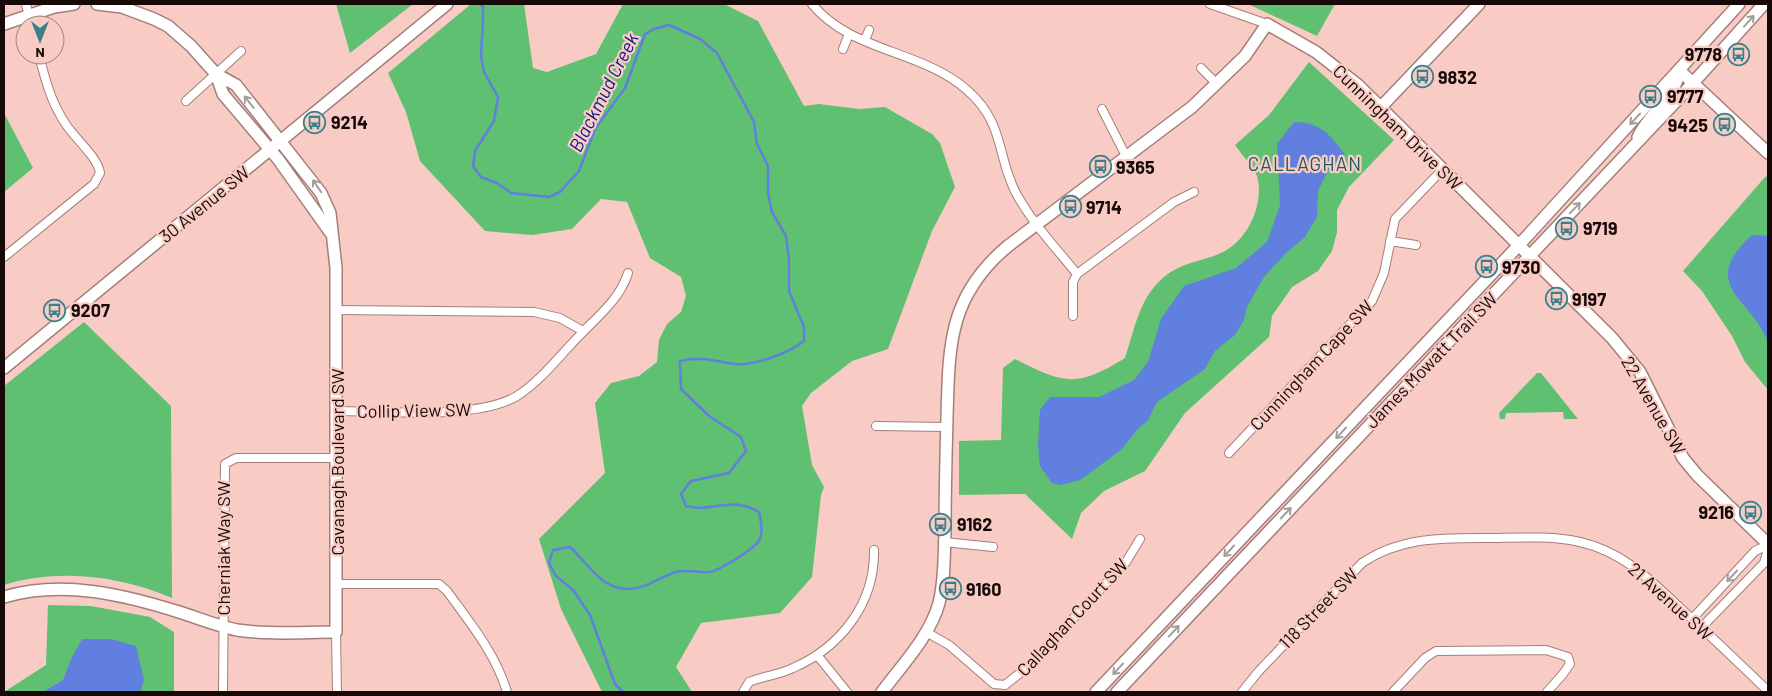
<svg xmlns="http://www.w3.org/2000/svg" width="1772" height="696" font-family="Barlow,sans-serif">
  <rect width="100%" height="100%" fill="#f8ccc5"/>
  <path fill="#5fc072" d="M336,4H413L350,53Z
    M471,4H524L533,68L547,72L596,54L623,4H724L758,21L804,106L819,104L859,109L885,107L932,134L940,143L955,187L932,231L888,349L852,361L811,393L802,406L812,465L824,487L821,495L812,577L780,613L701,623L676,667L692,692H602L561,609L539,539L605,473L595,403L611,383L639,376L657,362L659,340L667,324L681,312L686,296L681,277L650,258L627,202L601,199L572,229L532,235L485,231L420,161L406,112L388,73Z
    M1248,4H1335L1317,36Z
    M1309,62L1394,140L1349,187L1337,210V232L1332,251L1318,271L1292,287L1272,316L1269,337L1185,413L1145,471L1104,491L1081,513L1072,539L1025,494L959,495V441L1001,440L1003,368L1015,359C1064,384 1077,388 1125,358C1135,328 1139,298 1164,277C1182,262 1201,262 1221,253C1247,242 1265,204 1257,176C1253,166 1241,154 1235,145L1269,115Z
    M4,113L33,168L4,192Z
    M1766,176L1768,178V390L1745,362L1732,336L1702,291L1683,271Z
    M84,322L171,406L172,598C120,576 59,568 4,585V386Z
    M1537,373H1541L1578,419H1564L1563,412L1506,413L1505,419H1500L1499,413Z
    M48,605L91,606L150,617L174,632V692H4L46,665Z"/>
  <path fill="#607fdf" d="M1294,122C1322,123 1328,133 1345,154L1330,167L1318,191L1317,217L1305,237L1286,253L1264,277L1247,307L1244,320L1235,335L1215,351L1205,369L1157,402L1148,420L1137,430L1121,450L1080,480L1061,485L1052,483L1040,466L1038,445L1040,410L1050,397H1099L1134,380L1148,362L1161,319L1184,286L1236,268L1267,242L1280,205L1277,144Z
    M1752,235L1768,236V342C1751,297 1697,286 1752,235Z
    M82,639H111L136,646L144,680L140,692H43L63,680L71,659Z"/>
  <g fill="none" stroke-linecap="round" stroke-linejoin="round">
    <path stroke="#607fdf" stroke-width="2.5" d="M480,4L483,7V21L481,56L484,72L498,97L494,121L475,151L473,166L481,177L497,183L511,193L549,197L560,192L579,171L595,129L625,88L645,34L654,29L669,25L700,39L717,53L754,122L757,144L768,166V193L772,212L786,236L789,259V291L804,327V341C789,353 754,366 735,364C715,361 700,356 680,361L681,389L709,416L741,437L746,451L729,473L691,481L681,494L686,506C714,513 729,495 759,512C761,521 764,534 758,542C752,550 720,570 710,572C699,573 687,569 676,572C656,578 641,593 619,588C598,584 585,560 570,547L553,550L549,563L556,576L573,590L590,615L615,684L623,692"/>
    <defs>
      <path id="street" d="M26,4L31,25
        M812,4C851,52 922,50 967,90C1006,124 996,157 1017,195C1033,224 1057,249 1077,274
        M1210,4L1267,24
        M865,40L869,30
        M843,49L849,34
        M1201,68L1217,84
        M186,101L241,51
        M1102,109L1126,156
        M1390,241L1416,245
        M4,257L94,184L100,173C98,157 74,138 65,123C51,102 45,79 39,55
        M337,310L534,312L560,318L583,331
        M1073,316V282L1077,274L1174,202L1194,192
        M337,411C385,411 477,420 517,396C541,381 560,355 580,335C598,316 620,299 628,273
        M876,426L947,427
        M1229,453L1372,301L1384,273L1395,219L1443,169
        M944,542L993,547
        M336,584H439L447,591C470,623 496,654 507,692
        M1692,619L1755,551L1768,545
        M1701,628L1764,563L1768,548
        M336,632L337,692
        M926,632L949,645L994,684L1005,685L1029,666L1126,562L1140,539
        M817,655L847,692
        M223,692L225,464L236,458H337
        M743,692L749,682C763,676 779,675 793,668C841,647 875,603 874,550
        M1242,692L1258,672L1362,563C1399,538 1438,538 1482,538C1514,538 1548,535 1580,542C1628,553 1656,586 1691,618C1717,642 1742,666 1768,691
        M1393,692L1425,658L1436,651L1546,650L1568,657L1570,664L1563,674L1547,692"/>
      <path id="secondary" d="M97,4L122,7L154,19L168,26L191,46L216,74L223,94L278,159L330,232
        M4,24L54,7L74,4
        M1679,70L1768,153
        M1381,107L1479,4
        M1638,137C1648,116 1674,97 1678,76
        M4,368L447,4
        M4,597C62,580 122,594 179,612C198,618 218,626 237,630C269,635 304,632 336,632V268L330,213L321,193L236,85L216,74
        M882,692C902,665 930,636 939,603C945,580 944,555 945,531C945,493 946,455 947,417C949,346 948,296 1008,246L1192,107L1245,56L1267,24L1316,52L1358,85L1612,338L1640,372L1683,458L1697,475L1768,544
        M1096,692L1519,245L1739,4
        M1117,692L1683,94L1764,4"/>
    </defs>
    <use href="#street" stroke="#a67e78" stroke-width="10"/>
    <use href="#secondary" stroke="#a67e78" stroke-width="14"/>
    <use href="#street" stroke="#fff" stroke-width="8"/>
    <use href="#secondary" stroke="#fff" stroke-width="11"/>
  </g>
  <defs><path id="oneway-shaft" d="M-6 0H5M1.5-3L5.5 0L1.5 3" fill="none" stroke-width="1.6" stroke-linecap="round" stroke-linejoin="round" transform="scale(1.25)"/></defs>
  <g stroke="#a29d9c">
    <use href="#oneway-shaft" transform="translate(1749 21) rotate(-48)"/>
    <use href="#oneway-shaft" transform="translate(249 102) rotate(-128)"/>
    <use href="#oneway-shaft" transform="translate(1635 119) rotate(133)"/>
    <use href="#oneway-shaft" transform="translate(317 186) rotate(-124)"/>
    <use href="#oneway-shaft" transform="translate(1575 208) rotate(-46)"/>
    <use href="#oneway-shaft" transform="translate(1341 433) rotate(133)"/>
    <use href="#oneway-shaft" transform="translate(1286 513) rotate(-47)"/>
    <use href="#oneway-shaft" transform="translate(1229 551) rotate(133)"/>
    <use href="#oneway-shaft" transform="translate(1732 576) rotate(133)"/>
    <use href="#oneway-shaft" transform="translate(1174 631) rotate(-47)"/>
    <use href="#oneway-shaft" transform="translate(1118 669) rotate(133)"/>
  </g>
  <defs>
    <symbol id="bus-ring" viewBox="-11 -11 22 22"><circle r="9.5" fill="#f8ccc5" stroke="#3a808b" stroke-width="1.5"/><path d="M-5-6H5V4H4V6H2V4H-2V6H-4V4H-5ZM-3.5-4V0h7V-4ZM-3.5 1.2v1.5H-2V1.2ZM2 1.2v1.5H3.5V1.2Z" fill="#3a808b"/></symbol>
  </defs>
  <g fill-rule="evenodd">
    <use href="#bus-ring" x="1726" y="42" width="25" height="25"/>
    <use href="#bus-ring" x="1410" y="64" width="25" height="25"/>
    <use href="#bus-ring" x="1638" y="84" width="25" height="25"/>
    <use href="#bus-ring" x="302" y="110" width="25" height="25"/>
    <use href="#bus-ring" x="1712" y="112" width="25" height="25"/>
    <use href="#bus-ring" x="1088" y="154" width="25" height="25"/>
    <use href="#bus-ring" x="1058" y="194" width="25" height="25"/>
    <use href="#bus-ring" x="1554" y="216" width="25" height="25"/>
    <use href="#bus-ring" x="1474" y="254" width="25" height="25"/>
    <use href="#bus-ring" x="1544" y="286" width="25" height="25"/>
    <use href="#bus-ring" x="42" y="298" width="25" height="25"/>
    <use href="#bus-ring" x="1738" y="500" width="25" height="25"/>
    <use href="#bus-ring" x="928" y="512" width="25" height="25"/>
    <use href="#bus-ring" x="938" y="576" width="25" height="25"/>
  </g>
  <g text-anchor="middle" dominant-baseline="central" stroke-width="4.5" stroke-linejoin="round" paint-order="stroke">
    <g font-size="18" font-weight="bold" fill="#170907" stroke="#f8ccc5" text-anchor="start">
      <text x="1722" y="54" text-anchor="end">9778</text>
      <text x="1438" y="77">9832</text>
      <text x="1667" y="96">9777</text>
      <text x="331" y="122">9214</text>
      <text x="1708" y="125" text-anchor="end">9425</text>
      <text x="1116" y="167">9365</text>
      <text x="1086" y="207">9714</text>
      <text x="1583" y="228">9719</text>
      <text x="1502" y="267">9730</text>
      <text x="1572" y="299">9197</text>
      <text x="71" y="310">9207</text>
      <text x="1734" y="512" text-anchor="end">9216</text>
      <text x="957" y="524">9162</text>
      <text x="966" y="589">9160</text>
    </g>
    <g font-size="18" fill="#170907" stroke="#f8ccc5">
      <text transform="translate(1398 127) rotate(44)">Cunningham Drive SW</text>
      <text transform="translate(204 204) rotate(-39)">30 Avenue SW</text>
      <text transform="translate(1431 360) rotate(-46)">James Mowatt Trail SW</text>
      <text transform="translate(1311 365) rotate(-47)">Cunningham Cape SW</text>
      <text transform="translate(1654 405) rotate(60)">22 Avenue SW</text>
      <text transform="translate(414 410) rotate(-1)">Collip View SW</text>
      <text transform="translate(337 462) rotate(-90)">Cavanagh Boulevard SW</text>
      <text transform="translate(223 548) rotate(-90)">Cherniak Way SW</text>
      <text transform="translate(1671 601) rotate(42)">21 Avenue SW</text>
      <text transform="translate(1318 608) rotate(-46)">118 Street SW</text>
      <text transform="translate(1072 617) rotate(-47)">Callaghan Court SW</text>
    </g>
    <g font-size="19" font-style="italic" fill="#121889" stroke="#f8ccc5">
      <text transform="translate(603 92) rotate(-63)">Blackmud Creek</text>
    </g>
    <g font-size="19" letter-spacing="1" fill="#1e5860" stroke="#f8ccc5">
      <text x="1305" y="163">CALLAGHAN</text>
    </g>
  </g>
  <rect width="1772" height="696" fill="none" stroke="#170907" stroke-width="10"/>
  <g transform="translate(40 40) rotate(180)"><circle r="24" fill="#f8ccc5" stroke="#9e7e79"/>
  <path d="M0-4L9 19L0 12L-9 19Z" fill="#3a808b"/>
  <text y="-8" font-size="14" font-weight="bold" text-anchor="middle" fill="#170907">N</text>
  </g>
</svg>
